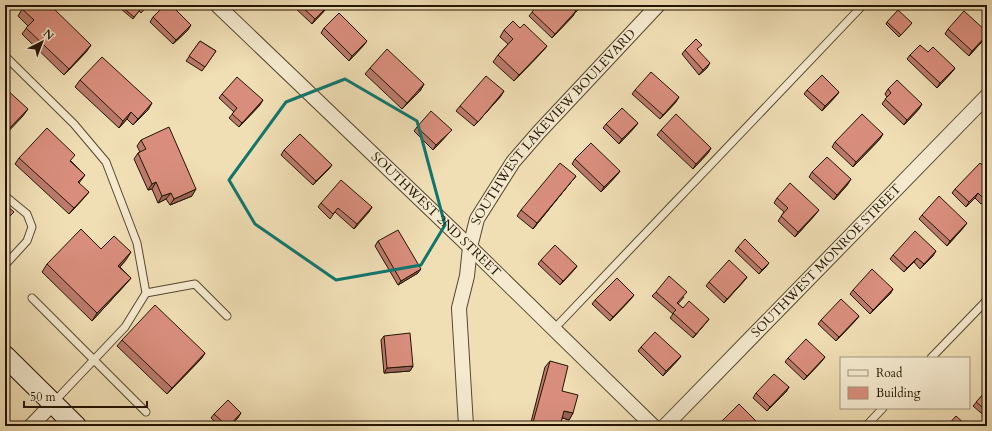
<svg xmlns="http://www.w3.org/2000/svg" width="992" height="431" font-family="Cardo,serif">
  <rect width="100%" height="100%" fill="#f0deb5"/>
  <filter id="stains"><feTurbulence type="fractalNoise" baseFrequency=".005" numOctaves="4"/><feColorMatrix values="0 0 0 0 .2 0 0 0 0 .09 0 0 0 0 .02 0 0 0 .5 -.17"/></filter>
  <radialGradient id="worn" r=".72"><stop offset=".6" stop-color="#630" stop-opacity="0"/><stop offset="1" stop-color="#630" stop-opacity=".3"/></radialGradient>
  <g fill="none" stroke-linecap="round" stroke-linejoin="round">
    <defs>
      <path id="service" d="M5,56L74,124L106,162L137,243L146,293L125,327L53,403
        M5,196L27,214L32,227L27,241L5,265
        M146,293L195,284L227,316
        M32,298L146,412
        M554,329L863,5
        M931,358L987,300
        M866,426L883,408"/>
      <g id="minor">
        <path id="s1" d="M217,5L470,247L653,426"/>
        <path d="M31,426L53,403"/>
        <path id="s2" d="M466,426L459,308L467,276L470,247L477,219L513,162L539,132L658,5"/>
        <path id="s3" d="M665,426L987,96"/>
      </g>
      <path id="secondary" d="M5,356L76,426"/>
    </defs>
    <use href="#service" stroke="#56472e" stroke-width="9"/>
    <use href="#minor" stroke="#56472e" stroke-width="16"/>
    <use href="#secondary" stroke="#231501" stroke-width="22"/>
    <use href="#service" stroke="#f5eacf" stroke-width="7"/>
    <use href="#minor" stroke="#f5eacf" stroke-width="14"/>
    <use href="#secondary" stroke="#f5eacf" stroke-width="20"/>
  </g>
  <path fill="#bb7a6c" stroke="#231501" d="M124,5H148L141,13L139,11L133,19L121,9Z
    M292,5H329L326,9L312,24Z
    M538,5H583L576,12H575L573,16L552,38L529,16Z
    M22,9L87,51L64,75L22,34L28,26L18,16Z
    M153,17L188,30L173,44L150,22Z
    M887,22L912,23L899,37L886,24Z
    M324,28L364,45L349,61L321,33Z
    M520,28L547,46L542,52L514,81L493,62L498,55L508,44L500,37L504,30Z
    M948,29L985,38L969,56L945,34Z
    M200,41L216,51L202,71L186,61Z
    M685,50H698L707,68L699,75L682,54Z
    M928,52L955,68L952,72L937,88L907,59L910,55Z
    M370,68L424,84L420,91L402,109L365,74Z
    M80,80L148,110L133,125L127,119L119,128L75,87Z
    M888,89L919,109L904,125L882,104L887,97L885,94Z
    M635,90L676,102L660,119L632,94Z
    M807,90L839,92L836,96L822,111L804,94Z
    M222,94L260,105L239,127L229,118L234,112L219,98Z
    M501,96L474,126L456,111L460,106Z
    M638,123L635,127L619,144L603,128L606,124Z
    M417,127L452,130L448,134L433,150L414,131Z
    M661,130L711,148L708,153L693,169L657,135Z
    M880,139L853,167L832,147L835,142Z
    M141,140L192,196L170,205L166,199L158,203L152,189L148,190L134,159L138,153L140,152L137,146Z
    M284,150L329,169L313,185L281,155Z
    M19,158L71,161L85,175L79,183L84,198L69,214L15,164Z
    M575,159L620,171L617,175L601,192L572,164Z
    M987,170V198L981,204L975,198L966,207L952,193L955,189Z
    M812,172L848,184L834,200L809,177Z
    M576,176L571,182L533,229L517,216L521,210Z
    M777,198L815,215L795,237L778,221L784,212L774,203Z
    M321,203L372,207L354,229L335,212L330,219L318,207Z
    M922,215L964,227L947,246L919,219Z
    M378,241L418,273L398,285L375,246Z
    M738,247L766,267L759,274L735,251Z
    M101,249L126,260L120,267L131,278L125,285L92,321L42,272L47,264Z
    M893,255L933,256L920,269L914,262L904,272L890,259Z
    M541,260L577,266L574,270L560,285L538,264Z
    M747,277L744,281L724,303L706,286L709,282Z
    M893,289L890,294L870,314L850,294L853,290Z
    M656,292L684,297L678,304L683,308L709,319L693,338L670,318L673,314L652,296Z
    M631,299L610,321L592,304L595,300Z
    M859,316L856,320L836,341L818,324L821,320Z
    M384,336L413,366L410,371L384,373L381,340Z
    M122,340L205,353L201,359L167,394L117,346Z
    M641,347L681,356L678,360L663,376L638,351Z
    M788,358L822,361L804,380L785,362Z
    M550,361L562,391L573,413L569,420L562,418L560,426H530L545,367Z
    M789,387L786,392L767,411L753,398L756,393Z
    M987,390V418L973,406Z
    M214,414L238,418L230,426H219L211,418Z"/>
  <path fill="#986358" stroke="#231501" d="M329,5L326,9L312,24L315,19Z
    M581,5H583L576,12Z
    M576,11L573,16L552,38L555,34Z
    M191,25L188,30L173,44L176,40Z
    M987,35L985,38L969,56L972,51Z
    M367,41L364,45L349,61L352,56Z
    M91,45L87,51L64,75L69,69Z
    M547,46L542,52L514,81L519,75Z
    M710,63L707,68L699,75L703,70Z
    M955,68L952,72L937,88L940,83Z
    M424,84L420,91L402,109L407,103Z
    M504,91L501,96L474,126L478,122Z
    M839,92L836,96L822,111L825,106Z
    M679,97L676,102L660,119L663,115Z
    M263,100L260,105L239,127L242,123Z
    M152,103L148,110L133,125L138,119Z
    M922,104L919,109L904,125L907,120Z
    M28,109L23,116L5,135V133Z
    M131,112L127,119L119,128L123,121Z
    M638,123L635,127L619,144L622,139Z
    M452,130L448,134L433,150L436,145Z
    M883,134L880,139L853,167L856,162Z
    M711,148L708,153L693,169L696,164Z
    M332,165L329,169L313,185L316,181Z
    M620,171L617,175L601,192L604,187Z
    M576,176L571,182L533,229L537,223Z
    M851,179L848,184L834,200L837,195Z
    M156,182L152,189L148,190L152,184Z
    M196,189L192,196L170,205L174,199Z
    M89,192L84,198L69,214L74,208Z
    M171,193L166,199L158,203L162,196Z
    M978,193L975,198L966,207L969,202Z
    M372,207L369,212L354,229L357,224Z
    M819,210L815,215L795,237L798,232Z
    M967,223L964,227L947,246L950,241Z
    M936,251L933,256L920,269L924,264Z
    M131,252L126,260L113,274L118,266Z
    M917,258L914,262L904,272L907,268Z
    M769,263L766,267L759,274L762,270Z
    M577,266L574,270L560,285L563,281Z
    M421,269L418,273L398,285L401,281Z
    M747,277L744,281L724,303L727,299Z
    M131,278L125,285L92,321L97,313Z
    M893,289L890,294L870,314L873,310Z
    M634,295L631,299L610,321L613,317Z
    M859,316L856,320L836,341L839,337Z
    M709,319L706,323L693,338L696,334Z
    M205,353L201,359L167,394L172,388Z
    M681,356L678,360L663,376L666,371Z
    M825,357L822,361L804,380L807,376Z
    M413,366L410,371L384,373L387,368Z
    M789,387L786,392L767,411L770,407Z
    M564,411L573,413L569,420L560,417Z
    M241,413L238,418L230,426H229Z"/>
  <path fill="#d98e7d" stroke="#231501" d="M27,5H50L91,45L69,69L26,28L34,20L22,9Z
    M124,5H135L140,10L134,17L122,7Z
    M140,5H147L144,8Z
    M165,5H171L191,25L176,40L153,17Z
    M300,5H329L315,19Z
    M538,5H569L576,11L555,34L532,12Z
    M898,10L912,23L901,35L887,22Z
    M964,11L987,32V35L972,51L948,29Z
    M339,13L367,41L352,56L324,28Z
    M513,21L520,28L524,24L547,46L519,75L498,55L513,39L504,30Z
    M696,39L702,45L697,49L710,63L703,70L685,50Z
    M200,41L216,51L205,67L189,56Z
    M920,45L928,52L933,47L955,68L940,83L910,55Z
    M387,49L424,84L407,103L370,68Z
    M102,57L152,103L138,119L131,112L123,121L80,80Z
    M651,72L679,97L663,115L635,90Z
    M822,75L839,92L825,106L807,90Z
    M486,76L504,91L478,122L460,106Z
    M237,77L263,100L242,123L232,114L237,108L222,94Z
    M897,80L922,104L907,120L885,99L891,93L888,89Z
    M5,88L28,109L5,133Z
    M622,108L638,123L622,139L606,124Z
    M431,111L452,130L436,145L417,127Z
    M676,114L711,148L696,164L661,130Z
    M862,114L883,134L856,162L835,142Z
    M169,127L196,189L174,199L171,193L162,196L156,182L152,184L138,153L146,149L141,140Z
    M47,128L75,155L70,161L85,175L78,182L89,192L74,208L19,158Z
    M300,134L332,165L316,181L284,150Z
    M591,143L620,171L604,187L575,159Z
    M827,157L851,179L837,195L812,172Z
    M560,163L576,176L537,223L521,210Z
    M980,163L987,170V197L985,200L978,193L969,202L955,189Z
    M341,180L372,207L357,224L338,208L333,214L321,203Z
    M790,183L819,210L798,232L781,216L788,208L777,198Z
    M939,196L967,223L950,241L922,215Z
    M5,204L14,212L5,221Z
    M81,229L101,249L114,236L131,252L118,266L131,278L97,313L47,264Z
    M398,230L421,269L401,281L378,241Z
    M915,231L936,251L924,264L917,258L907,268L893,255Z
    M5,236L9,239L5,243Z
    M745,239L769,263L762,270L738,247Z
    M555,245L577,266L563,281L541,260Z
    M729,260L747,277L727,299L709,282Z
    M872,269L893,289L873,310L853,290Z
    M669,276L687,292L677,303L683,308L689,301L709,319L696,334L673,313L676,310L656,292Z
    M617,278L634,295L613,317L595,300Z
    M841,299L859,316L839,337L821,320Z
    M155,305L205,353L172,388L122,340Z
    M655,332L681,356L666,371L641,347Z
    M410,333L413,366L387,368L384,336Z
    M806,339L825,357L807,376L788,358Z
    M550,361L568,366L562,391L578,395L573,413L564,411L560,426H532Z
    M774,374L789,387L770,407L756,393Z
    M987,390V411L976,402Z
    M228,400L241,413L229,426H227L214,414Z
    M739,404L760,425V426H722L719,424Z
    M956,416L967,426H947Z"/>
  <path fill="none" stroke="#0f766e" stroke-width="3" stroke-linejoin="round" d="M345,79L417,121L445,225L421,265L336,280L255,224L229,180L286,102Z"/>
  <g text-anchor="middle" dominant-baseline="central" stroke-width="3.5" stroke-linejoin="round" paint-order="stroke">
    <g font-size="13" fill="#231501" stroke="#f5eacf">
      <text stroke="none"><textPath href="#s2" startOffset="329">SOUTHWEST LAKEVIEW BOULEVARD</textPath></text>
      <text stroke="none"><textPath href="#s1" startOffset="303">SOUTHWEST 2ND STREET</textPath></text>
      <text stroke="none"><textPath href="#s3" startOffset="231">SOUTHWEST MONROE STREET</textPath></text>
    </g>
  </g>
  <rect width="992" height="431" fill="none" stroke="#f0deb5" stroke-width="20"/>
  <rect x="6" y="6" width="980" height="419" fill="none" stroke="#231501" stroke-width="2"/>
  <rect x="10" y="10" width="972" height="411" fill="none" stroke="#231501"/>
  <rect x="840" y="357" width="130" height="52" fill="#f5eacf" stroke="#a1957d"/>
  <rect x="848" y="370" width="20" height="6" fill="#f5eacf" stroke="#a1957d"/>
  <text x="876" y="377" font-size="12" fill="#231501">Road</text>
  <rect x="848" y="387" width="20" height="12" fill="#d98e7d" stroke="#a1957d"/>
  <text x="876" y="397" font-size="12" fill="#231501">Building</text>
  <g transform="translate(42 42) rotate(42)" stroke="#f5eacf" stroke-width="3" paint-order="stroke">
  <path d="M0-3L7 15L0 10L-7 15Z" fill="#231501"/>
  <text y="-6" font-size="11" font-weight="bold" text-anchor="middle" fill="#231501">N</text>
  </g>
  <path d="M24 401v6h123v-6" fill="none" stroke="#231501" stroke-width="2"/>
  <text x="30" y="401" font-size="12" fill="#231501" stroke="#f5eacf" stroke-width="3" paint-order="stroke">50 m</text>
  <rect width="100%" height="100%" filter="url(#stains)"/>
  <rect width="100%" height="100%" fill="url(#worn)"/>
</svg>
